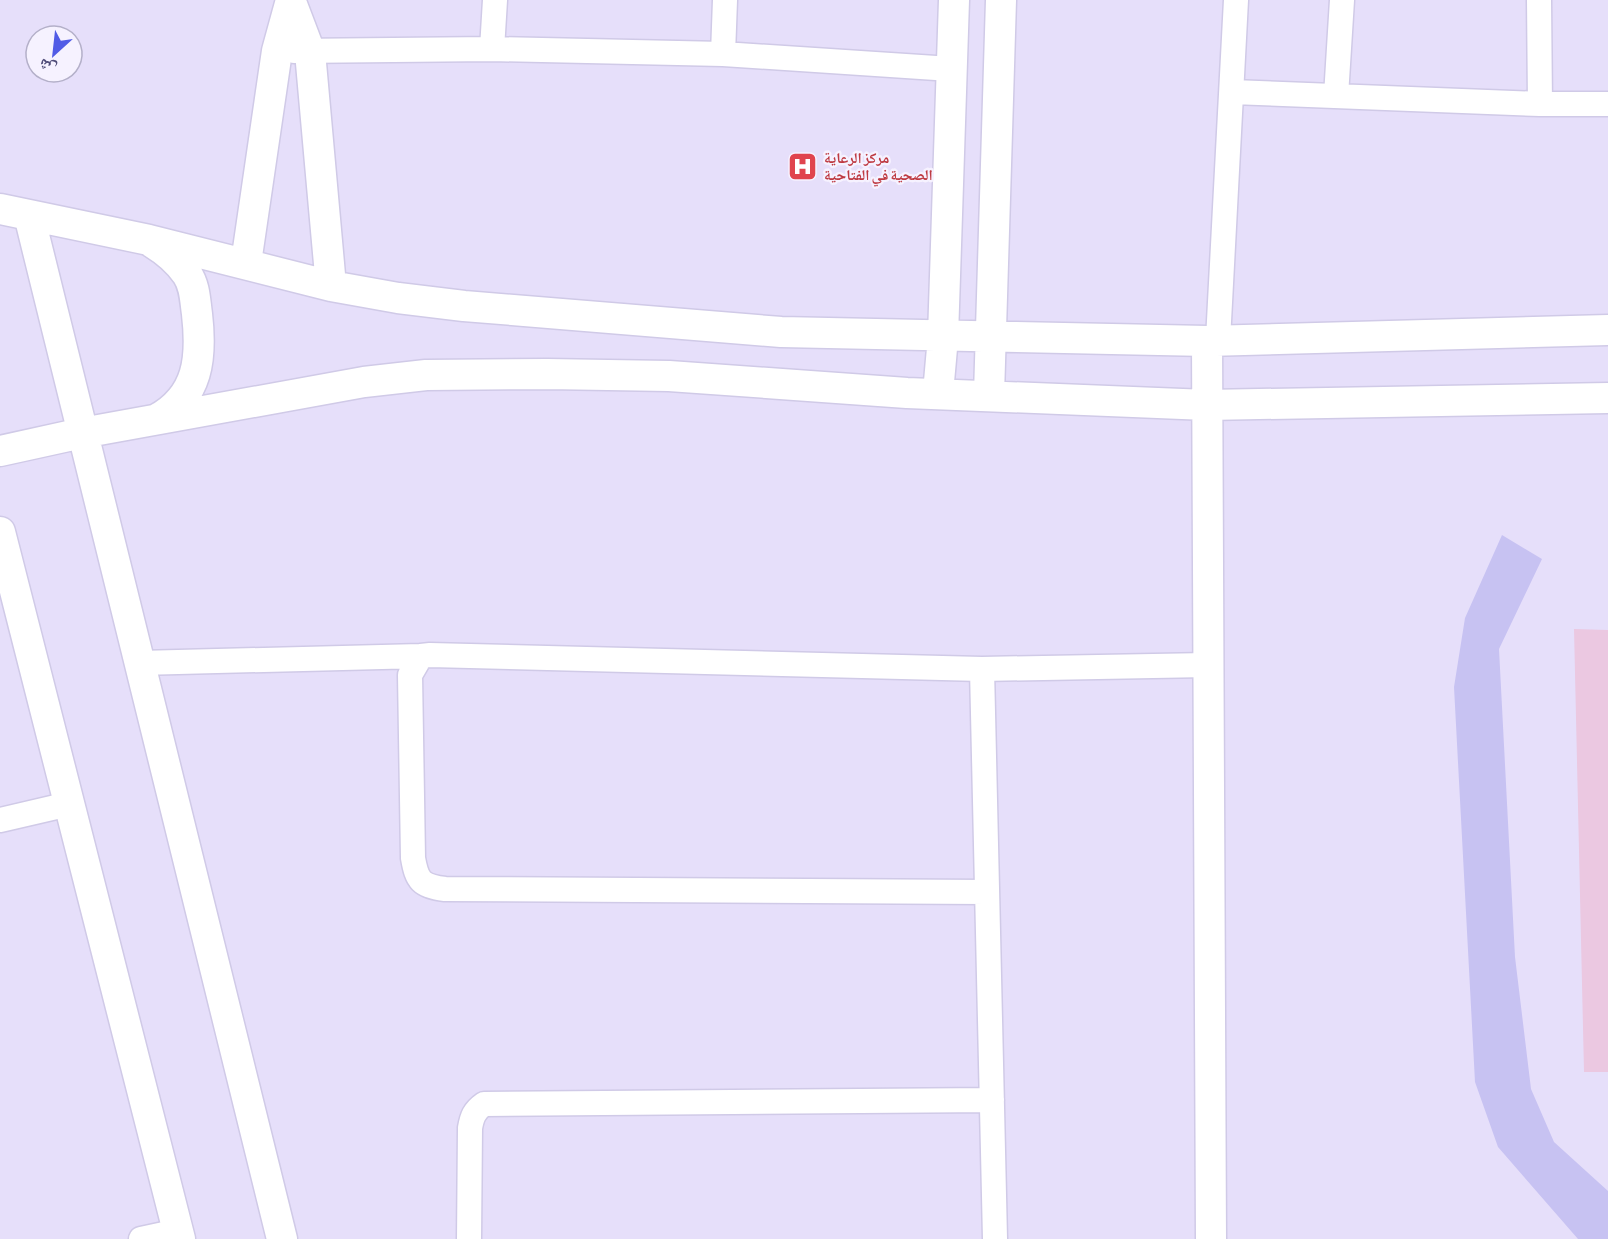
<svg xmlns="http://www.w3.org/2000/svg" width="1608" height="1239" font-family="'Asap Condensed','Noto Naskh Arabic',sans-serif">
  <rect width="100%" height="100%" fill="#f1ebfd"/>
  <path fill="#e6dffa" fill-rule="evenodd" d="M0,0H1608V1239H0ZM36,36H72V72H36Z"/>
  <path fill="#ebc8e1" d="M1574,629L1608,630V1072H1584Z"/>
  <path fill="#c7c2f2" d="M1502,535L1542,559L1499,649L1515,957L1531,1089L1554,1142L1608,1191V1239H1578L1498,1147L1475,1082L1454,687L1465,618Z"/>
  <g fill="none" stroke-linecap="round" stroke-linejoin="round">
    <defs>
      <path id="minor" d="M1539,0L1540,104
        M492,49L495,0
        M294,51L492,49L723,54L951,69
        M723,54L725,0
        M1232,92L1540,104H1608
        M1336,96L1342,0
        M1218,340L1236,0
        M139,663L421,656
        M982,669L995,1239
        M0,820L69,804
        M987,892L445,889C421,886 417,881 413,858L410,675L421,656L430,655L982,669L1208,665
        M141,1239L178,1231
        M469,1239L470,1128C472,1117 474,1111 484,1104L992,1100"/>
      <path id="tertiary" d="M291,2L310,52L331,286
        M0,209L149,240L331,286L398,298L464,306L781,332L1207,341L1608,330
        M29,215L282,1239
        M153,243C166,251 178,261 187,274C195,286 195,300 197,314C202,357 199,396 157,419
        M246,263L277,51L291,0
        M1207,341L1211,1239
        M938,393L943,337L954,0
        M989,395L1001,0
        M0,451L82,433L364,382L426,375L547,374L669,376L907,393L1207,405L1608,398
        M0,532L180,1239"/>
    </defs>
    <use href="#minor" stroke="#d0cae7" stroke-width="27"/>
    <use href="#tertiary" stroke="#d0cae7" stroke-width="33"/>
    <use href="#minor" stroke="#fff" stroke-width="24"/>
    <use href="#tertiary" stroke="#fff" stroke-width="30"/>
  </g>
  <defs>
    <symbol id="hospital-square" viewBox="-11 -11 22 22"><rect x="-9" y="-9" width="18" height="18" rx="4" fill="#e0444e" stroke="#f6f2ff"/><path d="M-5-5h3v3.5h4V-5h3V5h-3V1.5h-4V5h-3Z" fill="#fff"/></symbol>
  </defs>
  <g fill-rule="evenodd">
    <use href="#hospital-square" x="786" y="150" width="33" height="33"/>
  </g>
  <g text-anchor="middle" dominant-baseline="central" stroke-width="4.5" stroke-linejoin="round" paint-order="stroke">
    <g font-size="15" font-weight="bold" fill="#be3a42" stroke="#f6f2ff" text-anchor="start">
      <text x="824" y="157">مركز الرعاية<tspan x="824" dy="17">الصحية في الفتاحية</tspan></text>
    </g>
  </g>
  <g transform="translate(54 54) rotate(207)"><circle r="28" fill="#f6f2ff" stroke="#b4b0c9" stroke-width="1.5"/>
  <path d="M0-4.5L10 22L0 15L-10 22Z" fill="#515be6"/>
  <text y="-9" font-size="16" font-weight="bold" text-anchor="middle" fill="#504d79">ش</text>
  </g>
</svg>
